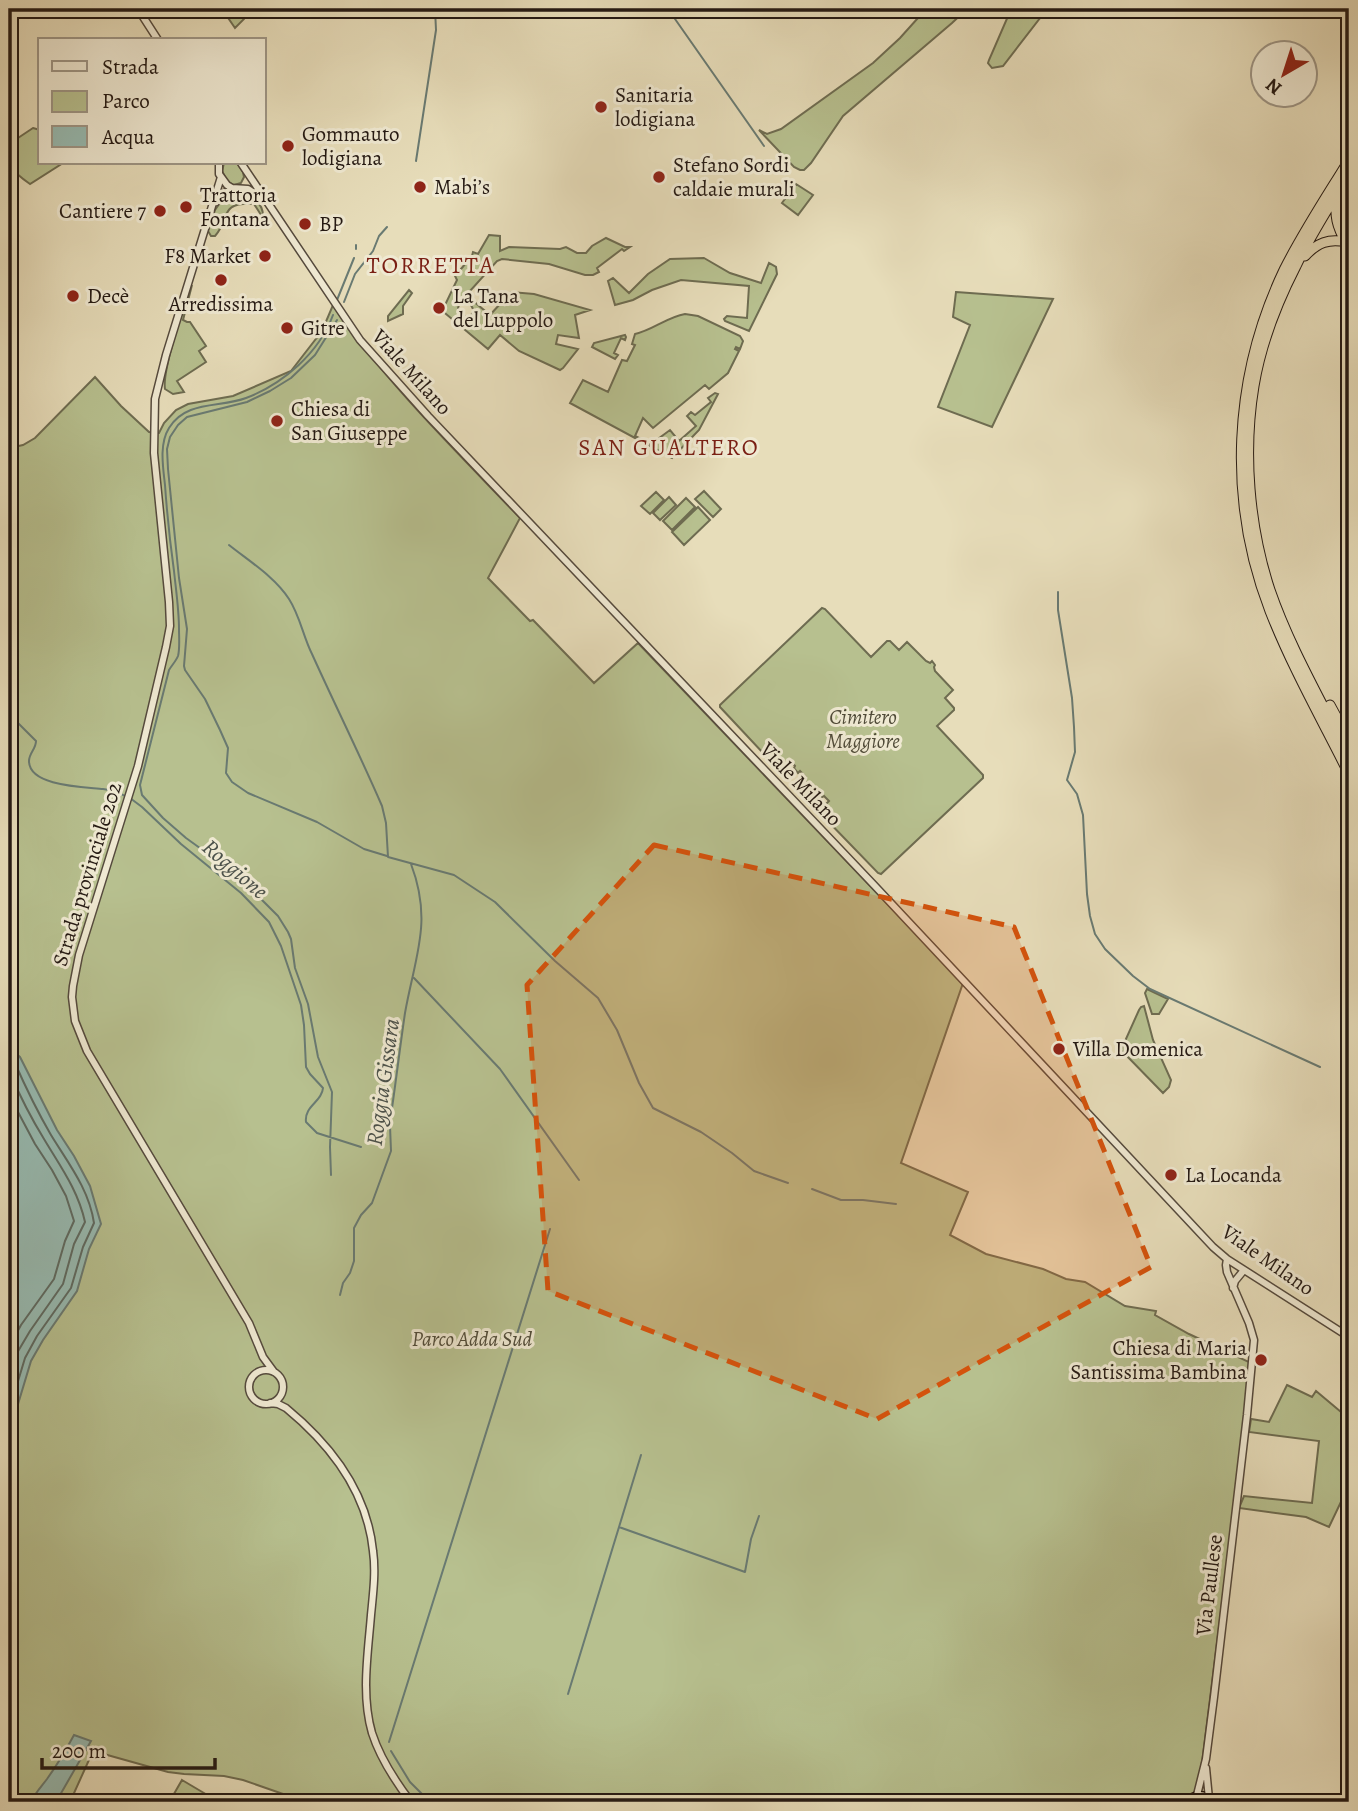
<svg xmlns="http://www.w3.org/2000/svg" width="1358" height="1811" font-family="Alegreya,serif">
  <rect width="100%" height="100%" fill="#e7ddba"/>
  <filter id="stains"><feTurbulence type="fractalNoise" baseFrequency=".00286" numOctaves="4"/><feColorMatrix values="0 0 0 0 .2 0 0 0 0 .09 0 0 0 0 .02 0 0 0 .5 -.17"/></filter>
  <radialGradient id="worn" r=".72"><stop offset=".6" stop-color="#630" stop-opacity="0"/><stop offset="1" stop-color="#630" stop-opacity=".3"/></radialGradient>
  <path fill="#b7c08f" stroke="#6e6c51" stroke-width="2" d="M222,9H239L243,14L244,19L235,28Z
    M926,9H967L952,23L843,116L811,163L804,170H800L794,167L759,130L767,134L781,129L873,63L900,38Z
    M1007,9H1047L1003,66L992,68L988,63L989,60L1009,14Z
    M33,128L40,130V163H63L30,184C10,170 9,168 9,144Z
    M224,163H237L243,172L244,177L241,183L234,185L227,181L222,171Z
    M796,184L813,195L798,215L782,203Z
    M236,193C251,193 264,203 263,218L254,204C218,202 231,218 215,236H211L208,231L215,210L224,197L225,198Z
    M489,235L500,236V251L509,247L560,249L566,247L577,253H586L592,246L606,238L625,247H630L624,251L622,249L597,268L599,272L593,275H585L549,264L502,259L497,261L460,302L458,308L460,314L466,317L471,315L474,311L470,303L472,300L490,315L511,292L534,294L590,310L575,315L579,338L558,335L556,344L578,349L563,368L560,370L519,351L500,335L488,349L440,309L446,303L457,280L455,276L472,256L473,252L478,254Z
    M704,258L730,273L761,283L769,263L776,267L777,274L749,331L725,321L724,319L727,316L747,318L749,286L681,280L652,290L633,300L615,305L608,281L613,278L629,293L648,274L670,259Z
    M192,285L183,320L187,322H190L206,346L199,351L206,362L177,381L184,392L173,394L165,389C162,371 184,304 192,285Z
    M409,290L412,293L403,306V314L388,321V316Z
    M956,292L1053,299L992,427L938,407L970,325L953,317Z
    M333,305C386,383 455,450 520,518L488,578L530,621L533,620L594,683L638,643L963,983L901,1163L968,1192L950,1235L986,1254L1043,1269L1066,1279L1085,1282L1125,1306L1156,1311L1155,1315L1189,1334L1249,1362L1244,1427L1203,1755L1196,1802H306L243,1780L224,1776L184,1774L168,1772L93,1751L70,1802H9V448L23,445L35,438L95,377L121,406L149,432L159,433L164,423L176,410L188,404L233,396L291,371L322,331Z
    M685,314L698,316L740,336L743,341L740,349L736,347L735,349L739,351L728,373L709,389L705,385L653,428L643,418L635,436L651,444L670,430L679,441L696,426L687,416L691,412L695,415L711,402L708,398L715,393L718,394L699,430L672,458L570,403L583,380L608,392L622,360L627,361L635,345L632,344L635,334C653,330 667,317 685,314Z
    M625,335L626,337L625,340L621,338L614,353L618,355L615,359L592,347L594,343Z
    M704,491L721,509L713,517L695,499Z
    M656,492L664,500L650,514L641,506Z
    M669,497L676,505L660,520L653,513Z
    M686,498L695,507L672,530L663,521Z
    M698,507L710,520L684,545L672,532Z
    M822,608L825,609L871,657L887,641H890L899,650L907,642L926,661L930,663L932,661L935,665L934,667L935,671L953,690L945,698L954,708V710L937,726L983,775V778L881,874L878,873L820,813V810L829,801L824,796L822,797L817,793L819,791L813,785L809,786L805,781L806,777L800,771L798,773L794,768L795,766L790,760L781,768H777L720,707V705Z
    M1147,989L1168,999L1159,1014H1152L1145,993Z
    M1144,1006L1153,1040L1171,1080L1169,1087L1163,1093L1121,1050L1139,1010L1141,1007Z
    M1287,1385L1312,1397L1316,1391L1347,1417L1349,1432V1485L1329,1527L1306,1517L1239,1508L1244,1496L1312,1503L1319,1441L1249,1432L1251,1419L1269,1422Z
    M182,1780L214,1799L212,1802H177L171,1799Z"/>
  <path fill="#97bbb2" stroke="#697a72" stroke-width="2" d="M9,1048L20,1057L57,1130L74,1156L90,1186L101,1224L89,1249L77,1291L43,1340L31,1361L9,1434Z
    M74,1735L91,1741L56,1802H31C35,1793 41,1787 47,1779C57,1765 66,1750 74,1735Z"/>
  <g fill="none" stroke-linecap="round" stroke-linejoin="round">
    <path stroke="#5e6a62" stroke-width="2" d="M9,1056L14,1061C25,1086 37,1111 51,1135C68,1163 89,1189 94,1223L83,1247L71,1288L37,1336L25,1358L9,1411
      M9,1071C19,1094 31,1118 44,1139C60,1166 78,1190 85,1222L74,1244L63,1284L30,1331L17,1353L9,1382
      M9,1095L35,1144L52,1170L66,1196L74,1221L65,1241L54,1279L21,1325L9,1347"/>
    <path stroke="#697a72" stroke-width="2" d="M668,9L764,146
      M416,161L436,30L435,9
      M356,249V245
      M337,300L354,258
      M344,302L355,274L373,251L379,236L387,227
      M337,320L315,355L291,378L270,391L247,402L187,417L178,425L170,437L167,449L168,469L179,578L187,629L184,666L185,670L205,699L220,730L228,748L226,773L232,782L248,793L317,822L364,849L387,856
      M229,545C249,561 275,577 289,599C300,616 303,636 312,654C335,705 360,755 382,806L386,823L388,857L454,875L495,902L555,961L598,998L617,1030L639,1083L653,1108L701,1132L732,1153L754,1171L788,1183
      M1058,592V610L1072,698L1074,727L1075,752L1067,780L1077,794L1083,815L1087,894L1090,916L1095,934L1105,949L1133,976L1150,989L1320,1067
      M9,714L36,741C36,749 29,753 29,761C29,787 87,787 103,789C111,790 118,792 125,796
      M130,798L142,807L181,844L241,893L269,922L281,946L301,1005L304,1025L306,1067L310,1074L323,1088C322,1102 304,1106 306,1122L317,1133L361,1147
      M414,978L500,1069L579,1180
      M331,1175L330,1147L332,1092L318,1057L308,1004L295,968L291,939L288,932L278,916L242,880L222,864L186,838L163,818L142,795L140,785L169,670C172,665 176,661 178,656C180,649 179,637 179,629C179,610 176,590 174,571C170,542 167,514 165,485C163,467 159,444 169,428C186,400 220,408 246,398C283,384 319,353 333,315
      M812,1189L841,1200H863L896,1204
      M340,1295L343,1283L350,1273L354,1261V1228L361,1215L372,1203L391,1151L390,1126L391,1115C396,1081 400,1047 405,1013C415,956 433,922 411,864
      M619,1527L745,1572L751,1539L759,1516
      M568,1694L641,1455
      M389,1742L550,1229
      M391,1751L410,1782L430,1802"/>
    <defs>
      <path id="tertiary" d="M138,9L158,40
        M219,163V174L227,185L232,188L248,189L264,200
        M241,163L360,340L428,416L874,885L1213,1247L1227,1259L1349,1337
        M221,177L166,355L155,399L154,453L169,602L170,626L166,647L138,766L79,955L73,986L72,997L75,1021L87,1051L249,1323L263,1357L274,1372
        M216,202L224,193L235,189
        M1233,1288L1235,1281L1244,1270
        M249 1387a17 17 0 1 1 34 0a17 17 0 1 1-34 0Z
        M270,1403L278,1404L286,1408C331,1445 367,1491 373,1551C376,1572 373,1594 371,1615C368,1653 361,1695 372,1733C380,1758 395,1781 411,1802
        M1206,1768L1209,1799
        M1197,1795L1206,1759L1214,1697L1247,1415L1254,1340L1249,1323L1227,1272L1226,1265L1227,1259"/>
      <path id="secondary" d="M1187,1802C1194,1794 1204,1793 1212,1802"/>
      <path id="trunk" d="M1349,160C1327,196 1303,232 1284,270C1233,377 1227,500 1270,611C1292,667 1322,720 1349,774
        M1349,174C1331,204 1311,234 1296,266C1277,303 1261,344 1254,386C1243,452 1249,526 1270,590C1290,648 1322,702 1349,757
        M1337,198C1334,215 1337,227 1346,242
        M1305,256C1317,243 1329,238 1346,242
        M1330,705L1349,740"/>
    </defs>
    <use href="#tertiary" stroke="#554a3d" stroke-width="9"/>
    <use href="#secondary" stroke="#241913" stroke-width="10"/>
    <use href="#trunk" stroke="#241913" stroke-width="11"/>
    <use href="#tertiary" stroke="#efe9d2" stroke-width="6"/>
    <use href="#secondary" stroke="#efe9d2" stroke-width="7"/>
    <use href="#trunk" stroke="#e7ddba" stroke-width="9"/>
  </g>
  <path fill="#d4530d" fill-opacity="0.2" stroke="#d4530d" stroke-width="5" stroke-dasharray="14 9" stroke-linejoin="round" d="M654,845L1014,927L1151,1267L877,1419L548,1291L527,985Z"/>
  <g fill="#8f2418" stroke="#efe9d2" stroke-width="2.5">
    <circle cx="601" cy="107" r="7"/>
    <circle cx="288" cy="146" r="7"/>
    <circle cx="659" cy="177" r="7"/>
    <circle cx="420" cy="187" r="7"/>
    <circle cx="186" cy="207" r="7"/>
    <circle cx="160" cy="211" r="7"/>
    <circle cx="305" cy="224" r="7"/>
    <circle cx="265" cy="256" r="7"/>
    <circle cx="221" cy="280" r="7"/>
    <circle cx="73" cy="296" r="7"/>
    <circle cx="439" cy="308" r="7"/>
    <circle cx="287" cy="328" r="7"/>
    <circle cx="277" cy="421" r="7"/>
    <circle cx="1059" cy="1049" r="7"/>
    <circle cx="1171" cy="1175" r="7"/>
    <circle cx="1261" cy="1360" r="7"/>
  </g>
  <g text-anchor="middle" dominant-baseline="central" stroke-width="6" stroke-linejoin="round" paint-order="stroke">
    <g font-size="21" fill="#241913" stroke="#efe9d2" text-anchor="start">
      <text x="615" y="95">Sanitaria<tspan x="615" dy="24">lodigiana</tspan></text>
      <text x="302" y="134">Gommauto<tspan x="302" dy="24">lodigiana</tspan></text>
      <text x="673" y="165">Stefano Sordi<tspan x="673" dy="24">caldaie murali</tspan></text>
      <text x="434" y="187">Mabi’s</text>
      <text x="200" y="195">Trattoria<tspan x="200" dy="24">Fontana</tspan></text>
      <text x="146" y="211" text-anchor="end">Cantiere 7</text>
      <text x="319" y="224">BP</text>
      <text x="251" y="256" text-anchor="end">F8 Market</text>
      <text x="87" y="296">Decè</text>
      <text x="453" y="296">La Tana<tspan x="453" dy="24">del Luppolo</tspan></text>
      <text x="221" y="304" text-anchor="middle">Arredissima</text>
      <text x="301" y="328">Gitre</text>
      <text x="291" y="409">Chiesa di<tspan x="291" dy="24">San Giuseppe</tspan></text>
      <text x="1073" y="1049">Villa Domenica</text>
      <text x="1185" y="1175">La Locanda</text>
      <text x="1247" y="1348" text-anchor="end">Chiesa di Maria<tspan x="1247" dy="24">Santissima Bambina</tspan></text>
    </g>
    <g font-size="21" fill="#241913" stroke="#efe9d2">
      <text transform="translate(412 372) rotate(48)">Viale Milano</text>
      <text transform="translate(801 784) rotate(46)">Viale Milano</text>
      <text transform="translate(87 874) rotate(-73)">Strada provinciale 202</text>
      <text transform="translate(1268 1260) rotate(35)">Viale Milano</text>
      <text transform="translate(1209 1585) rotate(-83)">Via Paullese</text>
    </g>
    <g font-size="21" font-style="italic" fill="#504b38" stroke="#efe9d2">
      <text x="863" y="717">Cimitero<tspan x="863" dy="24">Maggiore</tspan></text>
      <text x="472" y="1339">Parco Adda Sud</text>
    </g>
    <g font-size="23" letter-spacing="2" fill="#7a1f14" stroke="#efe9d2">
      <text x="669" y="447">SAN GUALTERO</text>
    </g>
    <g font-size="23" font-style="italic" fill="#4c524b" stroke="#efe9d2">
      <text transform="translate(235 869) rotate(41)">Roggione</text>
      <text transform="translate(383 1082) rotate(-82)">Roggia Gissara</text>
    </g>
    <g font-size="24" letter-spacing="2" fill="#7a1f14" stroke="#efe9d2">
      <text x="431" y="265">TORRETTA</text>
    </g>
  </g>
  <rect width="1358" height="1811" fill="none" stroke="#e7ddba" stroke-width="35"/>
  <rect x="10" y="10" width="1337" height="1790" fill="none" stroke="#241913" stroke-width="3.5"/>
  <rect x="18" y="18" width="1323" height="1776" fill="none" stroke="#241913" stroke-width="2"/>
  <rect x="38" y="38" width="228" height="126" fill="#efe9d2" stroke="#9e9686" stroke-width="2"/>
  <rect x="52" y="61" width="35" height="10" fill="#efe9d2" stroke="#9e9686" stroke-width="2"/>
  <text x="102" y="74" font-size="21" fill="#241913">Strada</text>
  <rect x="52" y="91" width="35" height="21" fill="#b7c08f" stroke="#9e9686" stroke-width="2"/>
  <text x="102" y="108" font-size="21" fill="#241913">Parco</text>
  <rect x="52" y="126" width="35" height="21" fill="#97bbb2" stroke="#9e9686" stroke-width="2"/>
  <text x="102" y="144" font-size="21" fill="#241913">Acqua</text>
  <g transform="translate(1284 74) rotate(219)"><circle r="33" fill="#efe9d2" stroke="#9e9686" stroke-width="2"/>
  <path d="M0-5L12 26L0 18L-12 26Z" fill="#8f2418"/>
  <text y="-10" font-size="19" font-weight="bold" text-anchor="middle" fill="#241913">N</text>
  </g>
  <path d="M42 1758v10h173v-10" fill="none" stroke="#241913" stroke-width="3.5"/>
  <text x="52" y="1758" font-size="21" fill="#241913" stroke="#efe9d2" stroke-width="5" paint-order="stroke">200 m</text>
  <rect width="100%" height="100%" filter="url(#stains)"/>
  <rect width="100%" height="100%" fill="url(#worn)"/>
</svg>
